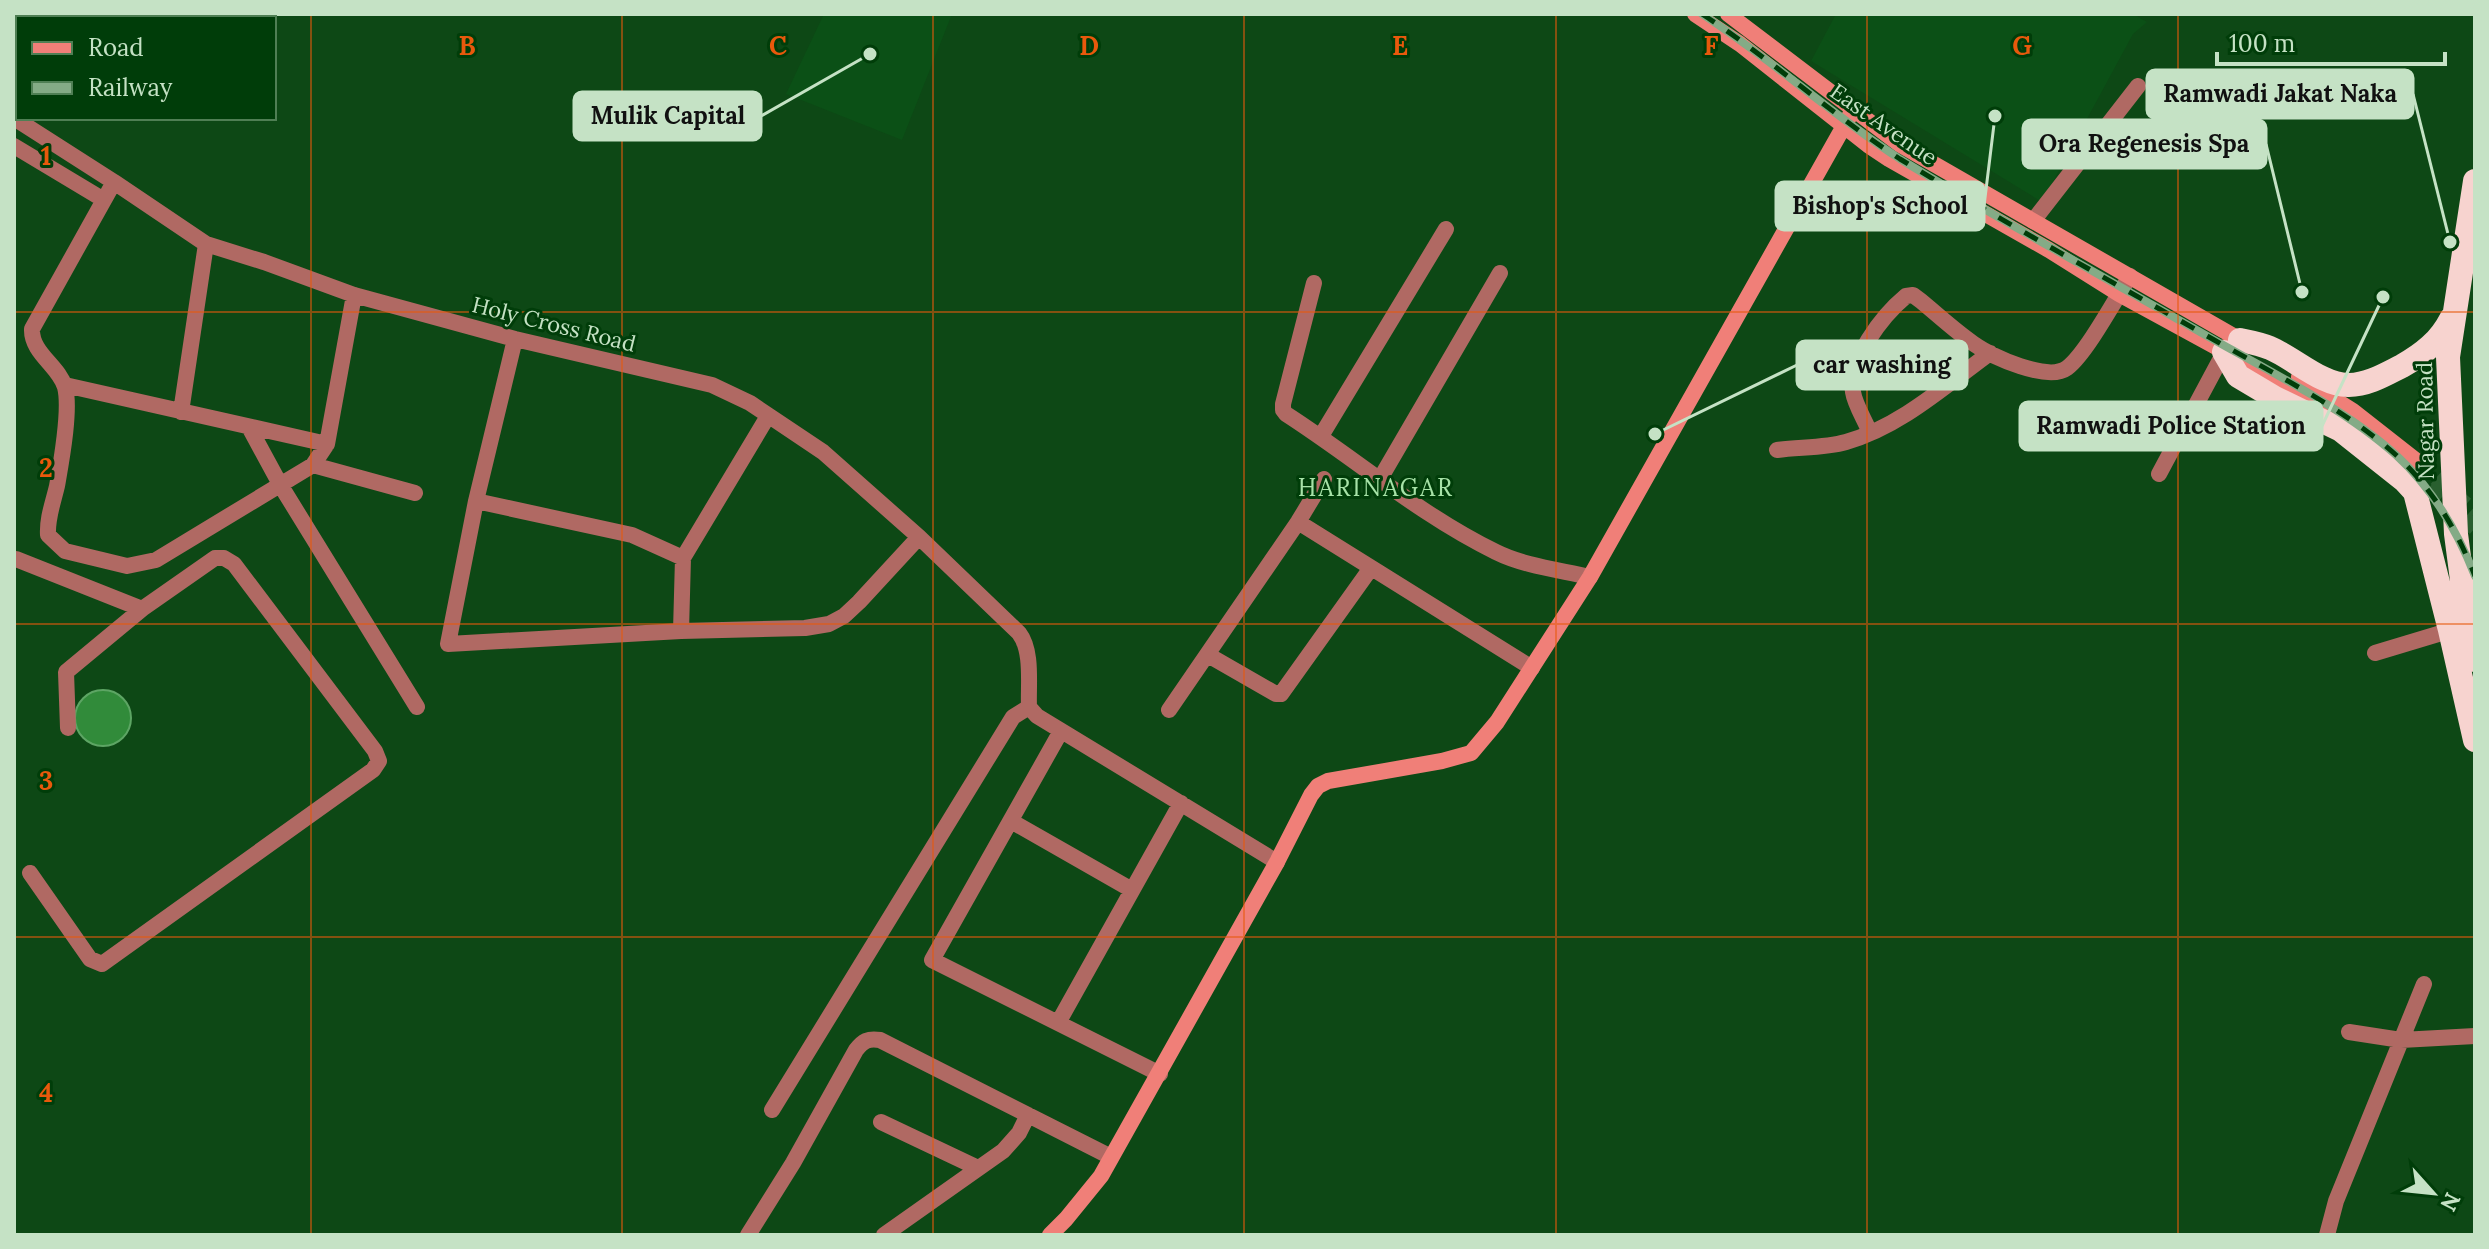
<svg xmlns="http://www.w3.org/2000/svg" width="2489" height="1249" font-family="Lora,serif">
  <rect width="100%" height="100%" fill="#0d4815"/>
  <path fill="#0b5016" d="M824,14H952L902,140L786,94Z
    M1836,14H2133L2147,22L2133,34L2042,202L1811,61Z"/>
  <path fill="#318b3a" stroke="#5da564" stroke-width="2" d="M75 718a28 28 0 1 1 56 0a28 28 0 1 1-56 0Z"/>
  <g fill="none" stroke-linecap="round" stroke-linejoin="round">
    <path stroke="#295f2f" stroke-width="16" stroke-dasharray="16 8" stroke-linecap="butt" d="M2418,462L2475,513
      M2410,473L2475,528"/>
    <path stroke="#b06963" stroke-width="16" d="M14,118L114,182L206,244L264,262L354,295L515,339L712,385L750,403L823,452L919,537L1019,633C1033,651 1028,685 1029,707L1037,716L1277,862
      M14,146L104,200
      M114,182L32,329C31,353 59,366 65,387C71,410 61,463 57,486C53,503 47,518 48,535L65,551L127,566L156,560L313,465L327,444L354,295
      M2033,221L2138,86
      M1314,283L1283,404V410L1286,414C1356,459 1420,515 1496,552C1524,566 1560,570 1590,577
      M515,339L476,501L448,644L681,631L805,628L829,624L844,616L859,602L919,537
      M65,385L327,444
      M181,412L206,244
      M249,427L281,486L417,707
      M1870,433C1865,420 1855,405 1853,392C1848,360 1882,316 1906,296L1913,295L1921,301C1938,315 1955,331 1974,344C1992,357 2048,382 2067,368C2086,354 2116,298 2130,276
      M1321,436L1446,229
      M1777,450C1799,447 1825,448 1846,442C1900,427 1946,385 1990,353
      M313,465L415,493
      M2159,474L2228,345
      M1380,479L1500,273
      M476,501L632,535L683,558
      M1298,522L1532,668
      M16,559L142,609
      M681,631L683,558L768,416
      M2375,653L2458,628
      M1208,655L1276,694H1281L1371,568
      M1169,710L1298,522L1324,479
      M1061,731L932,960L1160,1074
      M1011,821L1132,890
      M30,873L90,959L102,964L373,770L379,761L375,751L234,564L224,558H215L142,609L66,672L68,728
      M1058,1023L1181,803
      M2349,1032L2401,1040L2475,1036
      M772,1110L1013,717L1029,707
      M881,1122L978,1168
      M748,1235L793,1163L856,1050C863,1041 868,1038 880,1040L1111,1157
      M884,1235L1003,1151L1019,1133L1028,1115
      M2327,1235L2336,1201L2424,984"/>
    <path stroke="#f07f78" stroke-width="16" d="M1695,14L1740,44L1868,145L1889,159L2049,250L2119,294L2249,365L2329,413
      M1728,14L1899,144L2249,345
      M2299,377L2353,411L2418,462
      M1050,1235L1066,1219L1101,1176L1277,862L1311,795L1318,786L1328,781L1442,761L1471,753L1497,722L1590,577L1853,110"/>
    <path stroke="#f7d3cf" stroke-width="24" d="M2475,181L2448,357L2456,534L2468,626L2475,660
      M2240,340C2250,342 2261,344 2270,348C2294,358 2323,386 2349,385C2368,385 2386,374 2402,366C2423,354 2440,341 2451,319
      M2224,352L2238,376L2275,398L2341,430L2404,480L2415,492L2450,630L2475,740"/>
    <defs>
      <path id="rail" d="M1702,14C1771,59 1831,114 1900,159C2003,222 2111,281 2216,341C2275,374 2346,410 2396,455C2432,488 2457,530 2475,576"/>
    </defs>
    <use href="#rail" stroke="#84ab86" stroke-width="8"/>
    <use href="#rail" stroke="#003d09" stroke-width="5" stroke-dasharray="15" stroke-linecap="butt"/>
  </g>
  <path fill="none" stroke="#e8590c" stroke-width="2" stroke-opacity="0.55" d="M311,14V1235M622,14V1235M933,14V1235M1244,14V1235M1556,14V1235M1867,14V1235M2178,14V1235M14,312H2475M14,624H2475M14,937H2475"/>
  <g text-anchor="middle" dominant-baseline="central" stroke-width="6" stroke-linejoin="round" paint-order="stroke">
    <g font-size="22" fill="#c5e2c5" stroke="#003d09">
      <text transform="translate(1884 124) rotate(35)">East Avenue</text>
      <text transform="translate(554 324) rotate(14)">Holy Cross Road</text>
      <text transform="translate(2425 421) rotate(-91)">Nagar Road</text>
    </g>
    <g font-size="24" letter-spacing="2" fill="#a7e3a8" stroke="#003d09">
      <text x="1376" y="487">HARINAGAR</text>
    </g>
  </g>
  <g font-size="26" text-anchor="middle" font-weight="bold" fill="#e8590c" stroke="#003d09" stroke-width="6" stroke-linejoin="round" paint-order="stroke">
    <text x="467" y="55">B</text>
    <text x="778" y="55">C</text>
    <text x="1089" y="55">D</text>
    <text x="1400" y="55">E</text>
    <text x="1711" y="55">F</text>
    <text x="2022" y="55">G</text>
    <text x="46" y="165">1</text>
    <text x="46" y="477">2</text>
    <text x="46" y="790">3</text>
    <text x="46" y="1102">4</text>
  </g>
  <path fill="none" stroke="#c5e2c5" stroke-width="3" d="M2450 242L2413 94M870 54L761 116M2302 292L2266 144M1995 116L1984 206M1655 434L1797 365M2383 297L2322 426"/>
  <g fill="#c5e2c5" stroke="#003d09" stroke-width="3">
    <circle cx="2450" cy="242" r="8"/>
    <circle cx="870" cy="54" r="8"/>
    <circle cx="2302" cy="292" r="8"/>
    <circle cx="1995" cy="116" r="8"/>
    <circle cx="1655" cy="434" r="8"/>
    <circle cx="2383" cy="297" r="8"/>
  </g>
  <g fill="#c5e2c5" stroke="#c5e2c5" stroke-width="3">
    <rect x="2147" y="70" width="266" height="48" rx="8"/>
    <rect x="574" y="92" width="187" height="48" rx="8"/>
    <rect x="2023" y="120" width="243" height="48" rx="8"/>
    <rect x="1776" y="182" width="208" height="48" rx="8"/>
    <rect x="1797" y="341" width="170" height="48" rx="8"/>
    <rect x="2020" y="402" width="302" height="48" rx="8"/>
  </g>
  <g font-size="24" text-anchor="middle" font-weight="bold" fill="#111">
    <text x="2280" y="102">Ramwadi Jakat Naka</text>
    <text x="668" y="124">Mulik Capital</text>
    <text x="2144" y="152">Ora Regenesis Spa</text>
    <text x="1880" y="214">Bishop's School</text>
    <text x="1882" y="373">car washing</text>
    <text x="2171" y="434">Ramwadi Police Station</text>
  </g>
  <rect width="2489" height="1249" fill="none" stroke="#c5e2c5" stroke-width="32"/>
  <rect x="16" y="16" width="260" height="104" fill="#003d09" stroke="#4f7f54" stroke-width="2"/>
  <rect x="32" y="42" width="40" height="12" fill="#f07f78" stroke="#4f7f54" stroke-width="2"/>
  <text x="88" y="56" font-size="24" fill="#c5e2c5">Road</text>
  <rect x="32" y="82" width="40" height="12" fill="#84ab86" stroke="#4f7f54" stroke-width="2"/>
  <text x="88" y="96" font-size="24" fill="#c5e2c5">Railway</text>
  <g transform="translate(2433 1193) rotate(117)" stroke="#003d09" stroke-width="6" paint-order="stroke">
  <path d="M0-6L14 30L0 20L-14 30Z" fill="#c5e2c5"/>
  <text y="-12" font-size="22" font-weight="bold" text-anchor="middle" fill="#c5e2c5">N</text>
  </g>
  <path d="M2217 52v12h228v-12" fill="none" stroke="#c5e2c5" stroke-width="4"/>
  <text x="2229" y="52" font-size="24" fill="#c5e2c5" stroke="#003d09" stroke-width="6" paint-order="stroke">100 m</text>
</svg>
